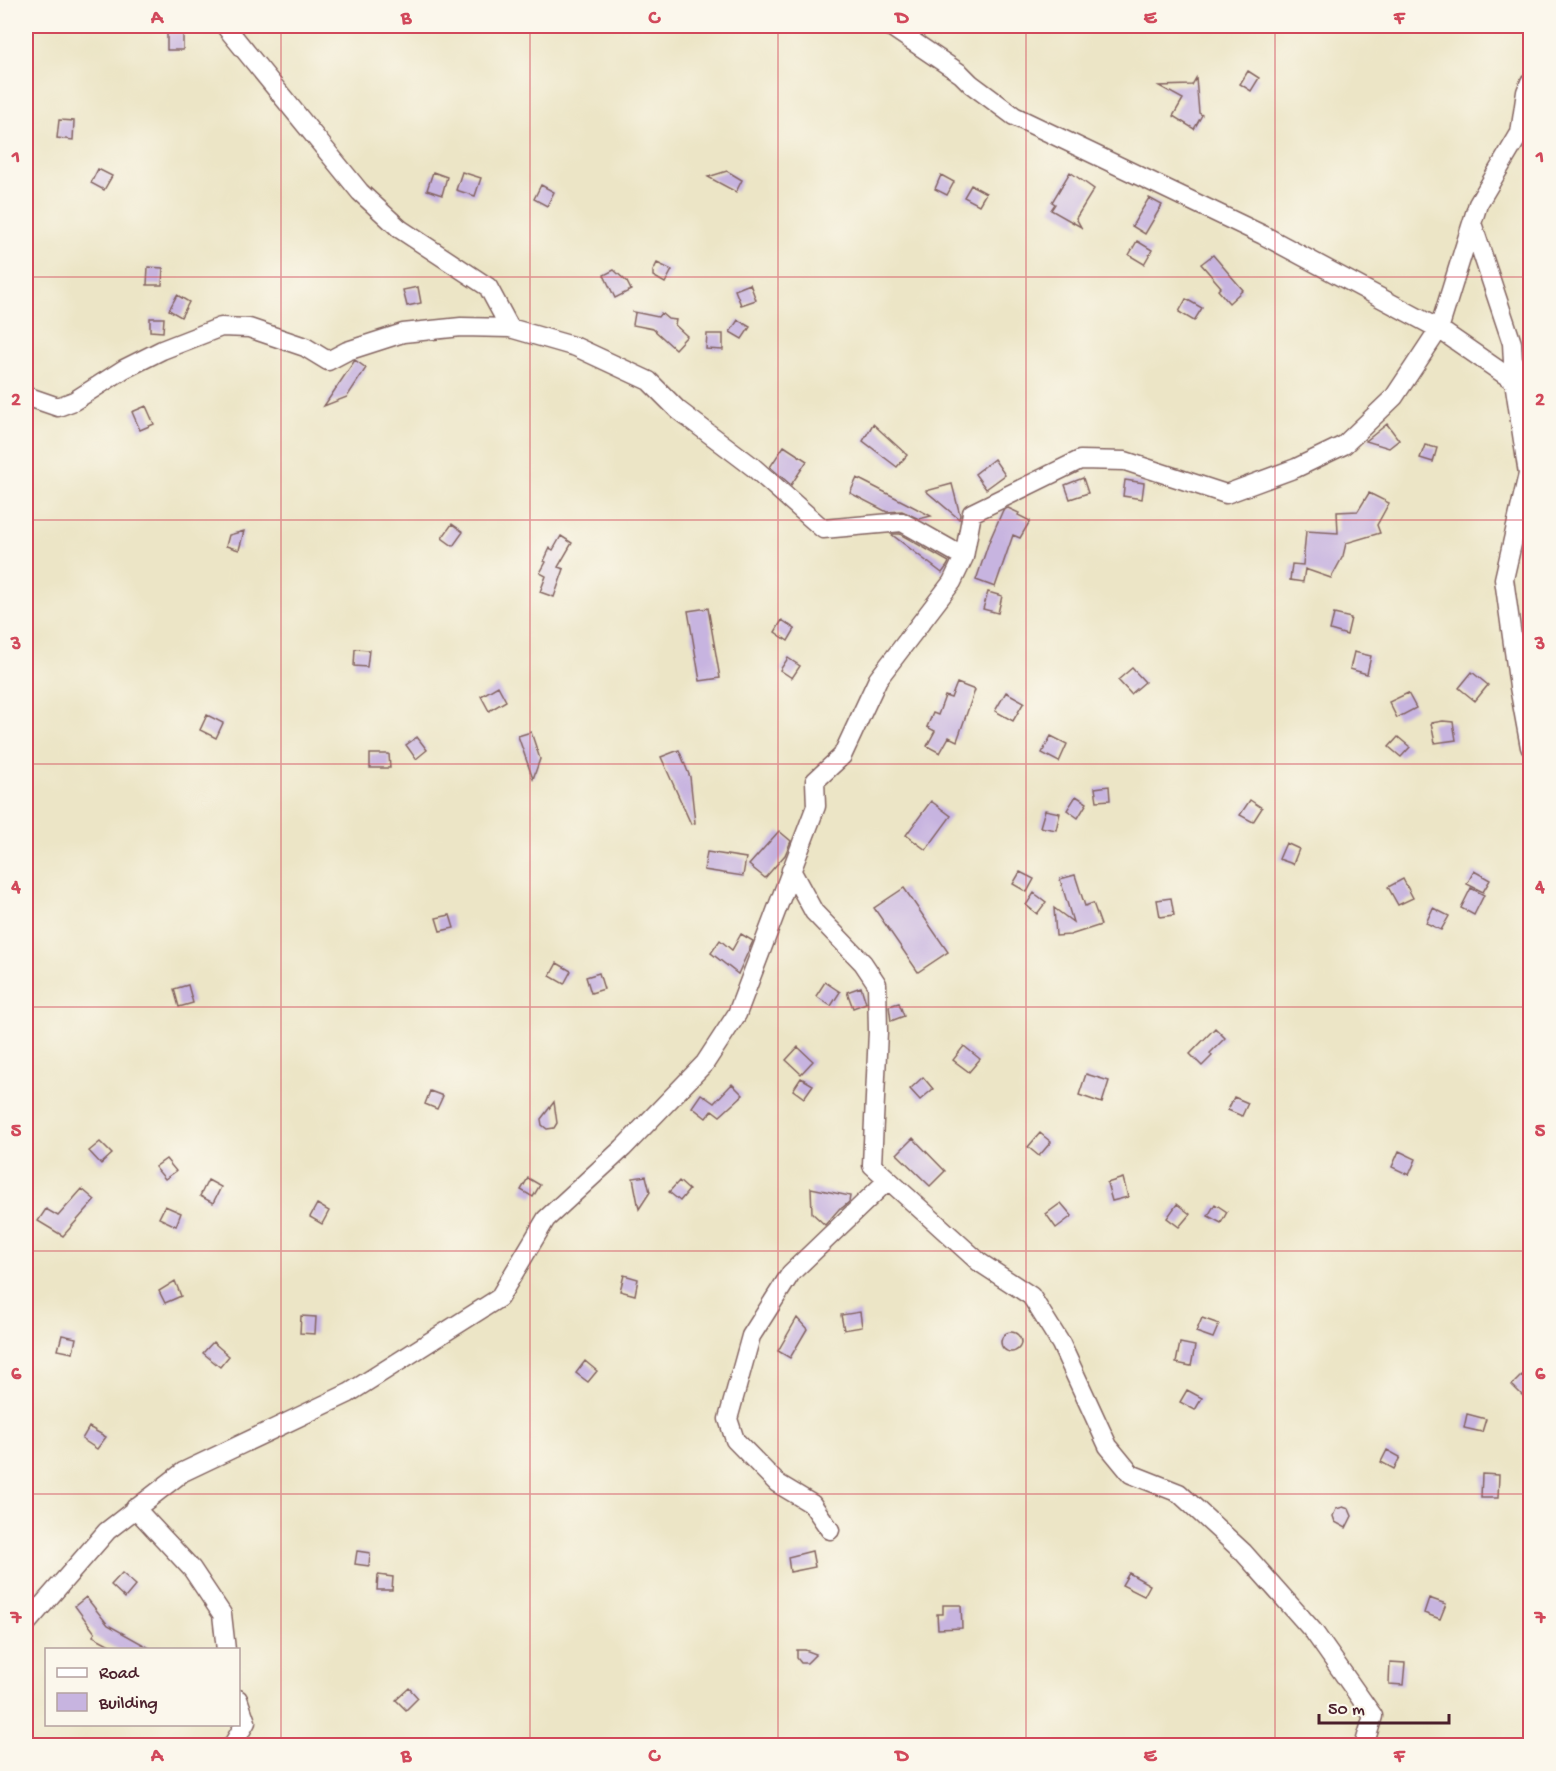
<svg xmlns="http://www.w3.org/2000/svg" width="1556" height="1771" font-family="'Gochi Hand',sans-serif">
  <rect width="100%" height="100%" fill="#fbf7ec"/>
  <filter id="ink" filterUnits="userSpaceOnUse"><feTurbulence type="fractalNoise" baseFrequency=".0167" numOctaves="2"/><feDisplacementMap in="SourceGraphic" scale="12" xChannelSelector="R" yChannelSelector="G"/><feConvolveMatrix kernelMatrix="1 2 1 2 8 2 1 2 1" color-interpolation-filters="sRGB"/></filter>
  <filter id="wash" filterUnits="userSpaceOnUse"><feTurbulence type="fractalNoise" baseFrequency=".008" numOctaves="4" result="noise"/><feDisplacementMap in="SourceGraphic" scale="24" xChannelSelector="R" yChannelSelector="G"/><feGaussianBlur stdDeviation="1.35" result="paint"/><feColorMatrix in="noise" values="0 0 0 0 0 0 0 0 0 0 0 0 0 0 0 0 0 1.4 0 .05"/><feComposite in="paint" operator="in"/></filter>
  <g filter="url(#wash)">
    <rect width="100%" height="100%" fill="#ece5c6"/>
    <g id="blocks">
      <path fill="#c7b4e0" d="M167,32L183,33V50H167Z
        M1248,71L1259,78L1251,91L1240,84Z
        M1196,78L1199,113L1202,115L1194,129L1173,116L1183,99L1159,86L1192,85Z
        M59,120L74,121L73,140L57,138Z
        M98,169L112,176L104,190L91,183Z
        M727,171L742,180L736,192L708,177Z
        M433,172L447,177L442,195L427,190Z
        M462,172L481,178L475,196L456,190Z
        M1070,172L1094,189L1076,218L1081,227L1051,210L1055,204L1052,202Z
        M941,175L954,182L947,195L935,189Z
        M541,185L554,192L547,206L534,199Z
        M971,185L986,193L979,205L964,197Z
        M1149,198L1162,205L1145,234L1132,226Z
        M1137,241L1152,250L1144,264L1129,255Z
        M1213,255L1243,290L1229,303L1218,290L1221,287L1201,264Z
        M657,263L672,270L665,283L653,276V271Z
        M148,267L163,268L162,285H147Z
        M614,270L627,282L631,290L615,298L604,275Z
        M750,284L756,300L741,305L735,290Z
        M418,287L421,303L407,306L403,290Z
        M177,295L189,302L181,317L169,310Z
        M1186,299L1202,308L1194,321L1179,312Z
        M634,312L658,317L661,313L668,319L676,320L675,325L687,336L675,349L653,329L633,325L635,313Z
        M150,318H164L163,332L150,331Z
        M738,320L750,327L742,339L730,332Z
        M707,334H723V350L706,349Z
        M355,360L366,368L347,397L324,406Z
        M146,406L154,424L140,430L132,412Z
        M873,424L907,455L897,467L863,441Z
        M1387,424L1399,440L1389,448L1366,441Z
        M1425,445L1437,448L1433,462L1420,458Z
        M784,446L807,461L791,485L770,467Z
        M994,459L1005,475L986,489L975,474Z
        M857,478L904,502L931,516L919,519L902,511L887,512L850,493Z
        M1083,478L1088,493L1070,499L1065,485Z
        M1125,480L1144,483L1142,499L1123,496Z
        M952,484L960,515L959,519L926,491Z
        M1369,493L1389,503L1377,525L1380,533L1346,543L1343,556L1331,578L1305,569L1303,582L1290,580L1292,564L1303,565L1306,531L1338,533L1337,512L1358,511Z
        M1008,508L1019,513L1018,515L1030,521L1020,538L1013,535L995,587L976,580L989,542L1003,510Z
        M452,524L463,532L453,546L442,538Z
        M244,531L239,550L226,546L229,535Z
        M891,534H900L949,562L947,566L942,573Z
        M561,536L572,543L558,567L564,569L554,597L540,592L546,576L540,573L546,562L544,561L550,548L553,550Z
        M988,592L1002,596L998,613L983,609Z
        M708,608L720,678L700,681L688,611Z
        M1334,614L1351,618L1347,635L1330,630Z
        M782,620L795,629L788,641L775,632Z
        M355,649L369,650L367,667L354,666Z
        M1354,652L1371,656L1367,674L1350,669Z
        M788,658L800,666L792,678L780,670Z
        M1132,668L1145,682L1131,694L1118,680Z
        M1472,672L1488,685L1475,701L1459,688Z
        M957,683L975,690L957,741L949,737L940,753L927,746L935,731L927,727L933,713L938,715L945,696L951,698Z
        M498,686L506,701L489,711L481,696Z
        M1006,692L1024,702L1013,721L995,711Z
        M1408,693L1416,708L1397,718L1389,702Z
        M207,715L223,723L216,738L200,730Z
        M1443,721L1453,722L1456,740L1435,743L1431,723Z
        M531,732L540,759L533,779L518,736Z
        M1051,736L1067,744L1059,762L1042,753Z
        M417,737L427,750L416,759L406,745Z
        M1398,737L1410,747L1401,757L1389,747Z
        M679,750L690,777L695,823L691,824L661,757Z
        M370,754H389L390,768H370Z
        M1109,786L1110,800L1097,801L1095,788Z
        M1076,796L1087,803L1078,818L1067,810Z
        M1250,800L1262,808L1253,822L1240,815Z
        M931,801L951,816L926,850L906,835Z
        M1045,810L1060,813L1056,830L1040,827Z
        M779,831L791,841L785,855L765,878L749,865Z
        M1286,843L1299,849L1293,864L1279,859Z
        M707,852L746,858L743,876L704,870Z
        M1474,871L1490,880L1483,892L1467,884Z
        M1020,872L1034,879L1027,892L1013,884Z
        M1075,875L1085,906L1093,903L1101,925L1070,935L1056,936L1054,908L1073,922L1060,879Z
        M1403,879L1413,898L1398,905L1388,887Z
        M904,888L948,952L918,972L874,908Z
        M1471,888L1484,895L1474,915L1461,908Z
        M1034,893L1046,902L1037,914L1026,905Z
        M1171,898L1174,915L1160,917L1157,900Z
        M1433,908L1449,916L1441,930L1426,923Z
        M450,915L454,928L440,931L436,918Z
        M741,934L753,941L738,974L711,953L720,940L732,950Z
        M557,963L571,971L564,984L550,976Z
        M599,973L604,989L591,993L586,977Z
        M825,982L840,992L831,1006L816,996Z
        M188,985L193,1003L179,1007L174,989Z
        M861,987L866,1003L853,1008L847,992Z
        M899,1003L904,1016L891,1021L889,1006Z
        M1215,1028L1225,1038L1210,1053L1212,1056L1202,1066L1190,1054Z
        M964,1046L980,1059L969,1072L953,1060Z
        M798,1047L813,1061L801,1074L786,1060Z
        M1086,1074L1109,1081L1102,1103L1079,1095Z
        M923,1077L933,1089L920,1100L910,1089Z
        M801,1078L813,1085L804,1098L793,1090Z
        M732,1084L743,1095L720,1116L712,1110L706,1118L692,1107L701,1094L714,1103Z
        M430,1091L443,1096L437,1109L425,1104Z
        M1234,1097L1248,1103L1242,1116L1228,1110Z
        M554,1102L557,1123L554,1128L547,1129L542,1125L541,1119Z
        M1040,1133L1051,1142L1039,1156L1028,1147Z
        M913,1138L945,1171L930,1186L897,1154Z
        M100,1142L112,1154L101,1164L89,1151Z
        M1399,1151L1416,1159L1409,1175L1392,1167Z
        M166,1159L176,1171L165,1179L155,1167Z
        M646,1176L650,1192L639,1209L633,1178Z
        M528,1178L540,1185L533,1197L521,1190Z
        M1123,1178L1128,1197L1112,1201L1107,1183Z
        M208,1180L221,1187L213,1203L200,1196Z
        M679,1181L689,1190L680,1201L669,1192Z
        M811,1188L850,1196L849,1202L842,1208H840L825,1225L812,1213Z
        M82,1189L95,1200L63,1236L38,1221L46,1209L58,1216Z
        M1061,1203L1072,1216L1056,1228L1046,1214Z
        M317,1204L329,1211L322,1224L310,1217Z
        M1177,1204L1190,1214L1179,1227L1167,1218Z
        M1215,1204L1227,1212L1221,1223L1208,1216Z
        M165,1206L181,1213L176,1226L159,1218Z
        M624,1275L638,1279L635,1295L620,1291Z
        M175,1281L181,1296L165,1303L159,1291Z
        M860,1312L862,1327L844,1330L841,1315Z
        M301,1316L316,1317L315,1334L300,1333Z
        M797,1318L807,1329L790,1358L778,1351Z
        M1202,1318L1219,1324L1213,1338L1196,1332Z
        M1001 1342a10 10 0 1 1 20 0a10 10 0 1 1-20 0Z
        M62,1335L76,1338L73,1353L58,1350Z
        M213,1342L229,1356L220,1367L203,1353Z
        M1180,1343L1195,1346L1191,1366L1176,1363Z
        M585,1361L597,1371L588,1382L576,1373Z
        M1522,1375L1530,1383V1390L1524,1397L1512,1385Z
        M1187,1390L1202,1398L1195,1410L1180,1402Z
        M1467,1414L1486,1419L1482,1432L1464,1428Z
        M89,1427L106,1437L97,1449L82,1439Z
        M1387,1450L1400,1457L1394,1469L1381,1462Z
        M1482,1474L1499,1475L1498,1498H1481Z
        M1343,1507L1349,1509L1352,1516L1346,1528L1335,1522L1333,1516L1336,1509Z
        M357,1551L370,1553L369,1566L355,1564Z
        M812,1551L815,1567L790,1572L788,1557Z
        M122,1573L136,1585L125,1598L111,1585Z
        M1129,1573L1150,1585L1144,1596L1122,1585Z
        M378,1575L393,1577L392,1590H377Z
        M86,1597L108,1625L153,1650H119L93,1636L95,1633L75,1606Z
        M1429,1598L1446,1604L1440,1619L1424,1613Z
        M943,1605H961L962,1628L938,1629L937,1614H943Z
        M797,1650H805L816,1654L807,1663H801L797,1658Z
        M1390,1662L1405,1663L1403,1685L1389,1684Z
        M409,1688L418,1698L406,1710L396,1700Z"/>
    </g>
  </g>
  <g filter="url(#ink)">
    <use href="#blocks" fill-opacity="0" stroke="#836461" stroke-width="1.5"/>
    <g fill="none" stroke-linecap="round" stroke-linejoin="round">
      <defs>
        <path id="minor" d="M225,26L360,192L400,229L488,287L510,328
          M890,26L961,74L971,84L1014,116L1263,235L1439,329L1514,381L1530,390
          M1472,223L1512,343L1514,381L1528,474L1504,579L1519,687L1530,747
          M26,396L58,407L74,401L124,369L162,350L221,327L249,328L305,347L328,361L347,351L403,333L461,327L510,328L576,347L649,381L678,410L753,467L823,529L902,522L964,557
          M791,870L814,912L863,963L877,984L878,1031L872,1165L979,1262L1031,1296L1061,1344L1108,1446L1131,1474L1179,1493L1243,1552L1314,1632L1373,1716L1364,1746
          M135,1508L192,1569L222,1614L226,1650
          M830,1530L812,1504L777,1483L735,1440L728,1419L751,1336L791,1273L888,1180
          M26,1624L107,1531L183,1472L349,1393L499,1298L546,1219L623,1148L705,1063L737,1014L816,806L815,781L842,756L878,679L952,582L964,557L972,513L1080,460L1125,461L1226,494L1296,468L1344,445L1394,397L1439,329L1478,204L1520,133L1526,92L1530,82
          M232,1746L246,1722L238,1699"/>
      </defs>
      <use href="#minor" stroke="#836461" stroke-width="21"/>
      <use href="#minor" stroke="#fff" stroke-width="18"/>
    </g>
  </g>
  <path fill="none" stroke="#d1495b" stroke-width="1.5" stroke-opacity="0.55" d="M281,26V1746M530,26V1746M778,26V1746M1026,26V1746M1275,26V1746M26,277H1530M26,520H1530M26,764H1530M26,1007H1530M26,1251H1530M26,1494H1530"/>
  <rect width="1556" height="1771" fill="none" stroke="#fbf7ec" stroke-width="66"/>
  <rect x="45" y="1648" width="195" height="78" fill="#fbf7ec" stroke="#b4a19f" stroke-width="1.5"/>
  <rect x="57" y="1668" width="30" height="9" fill="#ffffff" stroke="#b4a19f" stroke-width="1.5"/>
  <text x="99" y="1678" font-size="18" fill="#4a1f2b">Road</text>
  <rect x="57" y="1693" width="30" height="18" fill="#c7b4e0" stroke="#b4a19f" stroke-width="1.5"/>
  <text x="99" y="1708" font-size="18" fill="#4a1f2b">Building</text>
  <path d="M1319 1714v9h130v-9" fill="none" stroke="#4a1f2b" stroke-width="3"/>
  <text x="1328" y="1714" font-size="18" fill="#4a1f2b" stroke="#fbf7ec" stroke-width="4.5" paint-order="stroke">50 m</text>
  <rect x="33" y="33" width="1490" height="1705" fill="none" stroke="#d1495b" stroke-width="2"/>
  <g font-size="20" text-anchor="middle" font-weight="bold" fill="#d1495b">
    <text x="157" y="23">A</text>
    <text x="406" y="23">B</text>
    <text x="654" y="23">C</text>
    <text x="902" y="23">D</text>
    <text x="1150" y="23">E</text>
    <text x="1399" y="23">F</text>
    <text x="16" y="162">1</text>
    <text x="1540" y="162">1</text>
    <text x="16" y="405">2</text>
    <text x="1540" y="405">2</text>
    <text x="16" y="649">3</text>
    <text x="1540" y="649">3</text>
    <text x="16" y="892">4</text>
    <text x="1540" y="892">4</text>
    <text x="16" y="1136">5</text>
    <text x="1540" y="1136">5</text>
    <text x="16" y="1379">6</text>
    <text x="1540" y="1379">6</text>
    <text x="16" y="1623">7</text>
    <text x="1540" y="1623">7</text>
    <text x="157" y="1761">A</text>
    <text x="406" y="1761">B</text>
    <text x="654" y="1761">C</text>
    <text x="902" y="1761">D</text>
    <text x="1150" y="1761">E</text>
    <text x="1399" y="1761">F</text>
  </g>
</svg>
